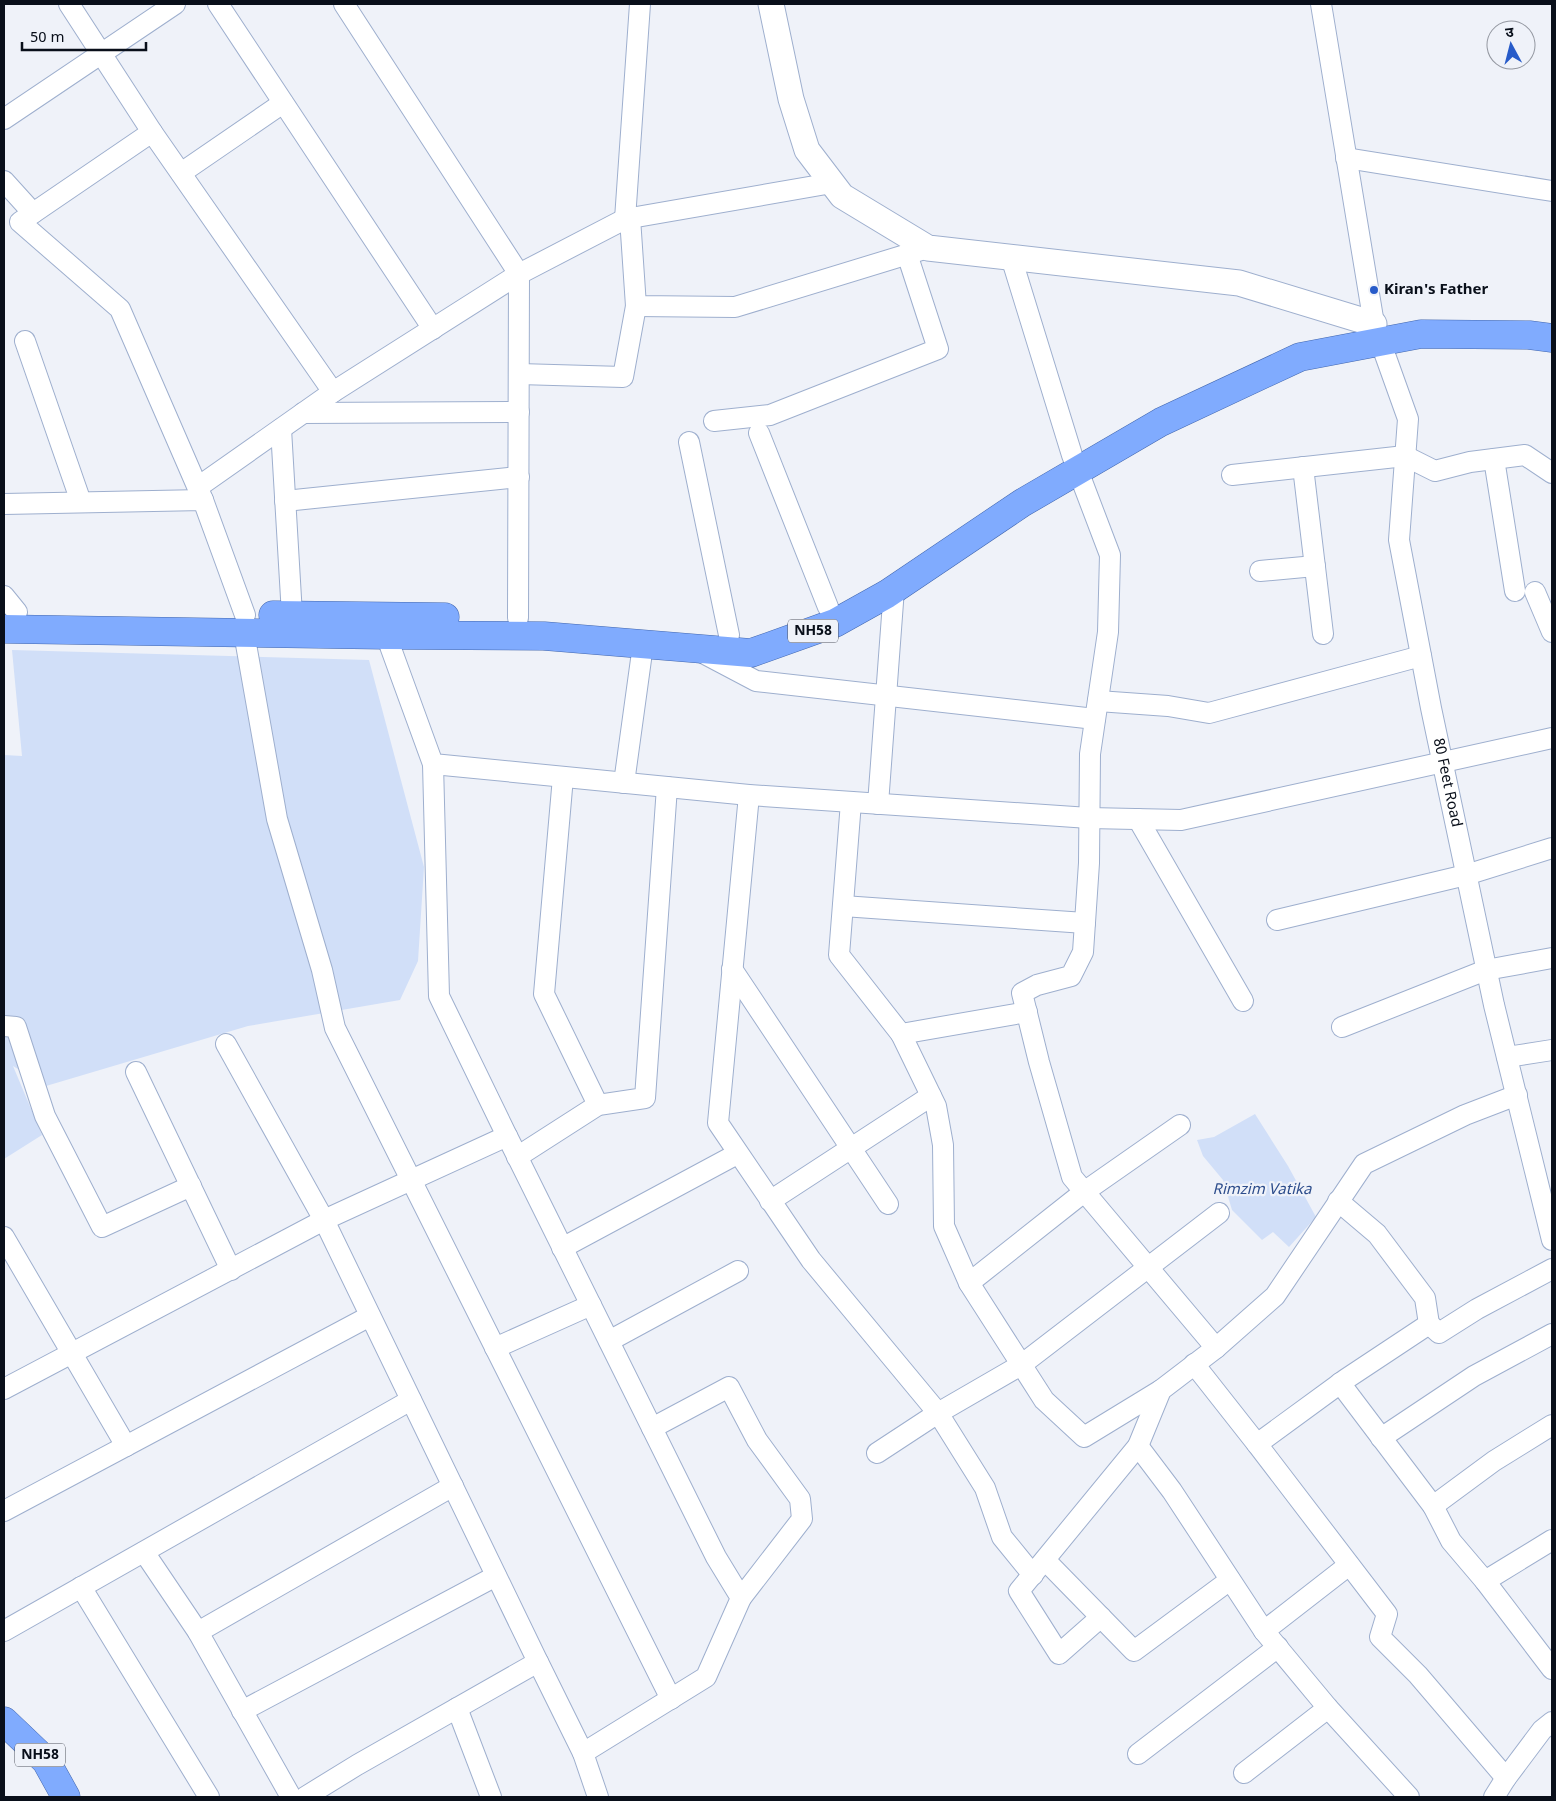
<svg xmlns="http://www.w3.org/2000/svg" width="1556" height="1801" font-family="Georgia,'Noto Sans Devanagari',serif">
  <rect width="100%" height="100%" fill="#eff2f9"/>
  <path fill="#d1dff8" d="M12,650L369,660L424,867L418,961L400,1000L248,1026L46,1086L13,1066L42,1135L4,1159V755L22,756Z
    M1255,1114L1288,1166L1316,1217L1289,1247L1273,1232L1262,1240L1232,1210L1223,1180L1203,1156L1197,1140L1214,1137Z"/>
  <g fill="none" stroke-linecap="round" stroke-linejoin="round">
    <defs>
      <g id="minor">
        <path d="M69,4L152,132"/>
        <path d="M218,4L433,329"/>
        <path d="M344,4L519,274L518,618"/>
        <path id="s1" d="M1321,4L1374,324L1408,419L1399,540L1431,708L1494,1005L1552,1240"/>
        <path d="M4,119L175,4"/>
        <path d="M1346,158L1552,191"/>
        <path d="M181,173L283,103"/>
        <path d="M4,181L33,213"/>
        <path d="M630,218L636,306L735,307L928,248"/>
        <path d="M625,219L640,4"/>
        <path d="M1011,257L1072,455L1110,555L1108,632L1090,754L1089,863L1083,952L1071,976L1037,985L1022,993L1039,1062L1072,1177L1216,1348L1275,1296L1364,1164L1465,1115L1517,1095"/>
        <path d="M25,341L81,502"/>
        <path d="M519,374L623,377L636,306"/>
        <path d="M333,392L519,274L625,219L832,183"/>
        <path d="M303,413L519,412"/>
        <path d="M714,421L770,415L938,349L907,254"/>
        <path d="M281,429L292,615"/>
        <path d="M759,433L828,607"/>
        <path d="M689,442L729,635"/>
        <path d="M1494,459L1515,591"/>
        <path d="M1303,467L1323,634"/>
        <path d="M1232,475L1405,456L1435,471L1470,462L1525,455L1552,473"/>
        <path d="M198,487L333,392L152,132L20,222L120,309L203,500"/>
        <path d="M285,501L519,477"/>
        <path d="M4,504L203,500L245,615"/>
        <path d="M1260,571L1315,566"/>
        <path d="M1535,592L1552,632"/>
        <path d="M4,596L17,612"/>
        <path d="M387,622L386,635L433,764L749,795L1089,818L1181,820L1552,738"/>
        <path d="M244,633L277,819L322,970L335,1028L671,1699"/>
        <path d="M701,652L756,681L1095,719"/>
        <path d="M1098,701L1168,706L1209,713L1421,656"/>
        <path d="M563,777L544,994L598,1105"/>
        <path d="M624,783L643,645"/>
        <path d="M749,795L718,1123L811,1260L938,1413L985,1488L1002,1537L1033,1575"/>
        <path d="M851,802L839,955L901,1034L1027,1012"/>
        <path d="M878,804L894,589"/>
        <path d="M1138,819L1243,1001"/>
        <path d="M843,906L1085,923"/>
        <path d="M1277,920L1466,875L1552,848"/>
        <path d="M732,969L888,1204"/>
        <path d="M4,1026L16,1027L45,1116L102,1227L191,1186"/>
        <path d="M1342,1027L1486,970L1552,958"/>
        <path d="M901,1034L936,1106L943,1145L944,1226L969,1283L1044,1400L1084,1437L1161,1390"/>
        <path d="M226,1044L324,1220L538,1662L357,1765L305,1797"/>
        <path d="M1507,1057L1552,1050"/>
        <path d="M136,1072L231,1270"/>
        <path d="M507,1136L716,1557L741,1598L706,1677L583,1753L538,1662"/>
        <path d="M517,1157L598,1105L645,1098L667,787"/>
        <path d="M770,1201L931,1096"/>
        <path d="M1338,1201L1377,1234L1425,1298L1429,1324"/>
        <path d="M4,1237L126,1446"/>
        <path d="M562,1248L737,1154"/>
        <path d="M1552,1269L1477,1309L1439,1333L1429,1324L1346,1379L1257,1444L1387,1614L1380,1637L1418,1675L1506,1778L1542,1730L1552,1722"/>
        <path d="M969,1283L1084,1192L1180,1125"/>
        <path d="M609,1341L738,1271"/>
        <path d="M495,1348L591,1305"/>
        <path d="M1194,1364L1257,1444"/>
        <path d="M1340,1383L1433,1506"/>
        <path d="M4,1389L324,1220L507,1136L439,996L433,764"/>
        <path d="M1552,1425L1494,1461L1433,1506L1451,1541L1485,1581L1552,1669"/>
        <path d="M652,1428L729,1387L757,1440L800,1499L802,1519L741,1598"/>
        <path d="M1381,1438L1474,1376L1552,1334"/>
        <path d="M1138,1446L1172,1491L1264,1631L1328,1708L1409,1797"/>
        <path d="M877,1453L938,1413L1021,1365L1219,1213"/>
        <path d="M4,1511L370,1316"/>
        <path d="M144,1552L198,1632L291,1797"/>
        <path d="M1045,1560L1134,1651L1230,1580"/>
        <path d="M1485,1581L1552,1540"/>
        <path d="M81,1587L209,1797"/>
        <path d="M1101,1617L1059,1654L1019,1591L1138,1446L1161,1390L1216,1348"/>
        <path d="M4,1631L411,1400"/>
        <path d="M1264,1631L1349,1565"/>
        <path d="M198,1632L453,1486"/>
        <path d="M457,1708L491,1797"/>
        <path d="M242,1711L496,1576"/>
        <path d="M583,1753L598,1797"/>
        <path d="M1138,1754L1278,1647"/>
        <path d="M1244,1773L1328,1708"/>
        <path d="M1494,1797L1506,1778"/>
      </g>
      <path id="tertiary" d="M771,4L791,99L807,150L842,196L928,248L1239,283L1374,324"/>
      <path id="trunk" d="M273,615L445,617
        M4,629L386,635L544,636L751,653L835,623L887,594L1022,503L1161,422L1300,357L1421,334L1529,335L1552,338
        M4,1721L46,1761L66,1797"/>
    </defs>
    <use href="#minor" stroke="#9eafce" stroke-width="22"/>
    <use href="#tertiary" stroke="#9eafce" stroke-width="27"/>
    <use href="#trunk" stroke="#4267ae" stroke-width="29"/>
    <use href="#minor" stroke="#fff" stroke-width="20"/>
    <use href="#tertiary" stroke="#fff" stroke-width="25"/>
    <use href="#trunk" stroke="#80abfe" stroke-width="28"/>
  </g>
  <circle fill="#275bc9" stroke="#eff2f9" stroke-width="2" cx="1374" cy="290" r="5"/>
  <g text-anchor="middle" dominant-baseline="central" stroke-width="4.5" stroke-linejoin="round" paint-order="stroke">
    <g fill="#eff2f9" stroke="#4e535d" stroke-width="1">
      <rect x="788" y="619.5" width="50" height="23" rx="4"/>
      <rect x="15" y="1743.5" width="50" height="23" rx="4"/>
    </g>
    <g font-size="14" font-weight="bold" fill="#090f1a">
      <text x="813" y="631">NH58</text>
      <text x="40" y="1755">NH58</text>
    </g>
    <g font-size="15" font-weight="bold" fill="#090f1a" stroke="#eff2f9" text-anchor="start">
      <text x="1384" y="290">Kiran's Father</text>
    </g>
    <g font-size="15" fill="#090f1a" stroke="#eff2f9">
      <text stroke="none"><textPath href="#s1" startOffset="794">80 Feet Road</textPath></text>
    </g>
    <g font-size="15" font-style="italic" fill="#2d4d8c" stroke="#eff2f9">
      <text x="1262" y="1190">Rimzim Vatika</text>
    </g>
  </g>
  <rect width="1556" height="1801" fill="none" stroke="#090f1a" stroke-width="10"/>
  <g transform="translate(1511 45) rotate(353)"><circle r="24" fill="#eff2f9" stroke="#9397a0"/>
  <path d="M0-4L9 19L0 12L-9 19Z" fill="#275bc9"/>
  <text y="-8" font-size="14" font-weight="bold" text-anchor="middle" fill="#090f1a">उ</text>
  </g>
  <path d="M22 42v8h124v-8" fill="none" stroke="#090f1a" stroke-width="2.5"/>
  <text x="30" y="42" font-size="15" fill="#090f1a" stroke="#eff2f9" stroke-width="4" paint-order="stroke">50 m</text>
</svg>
